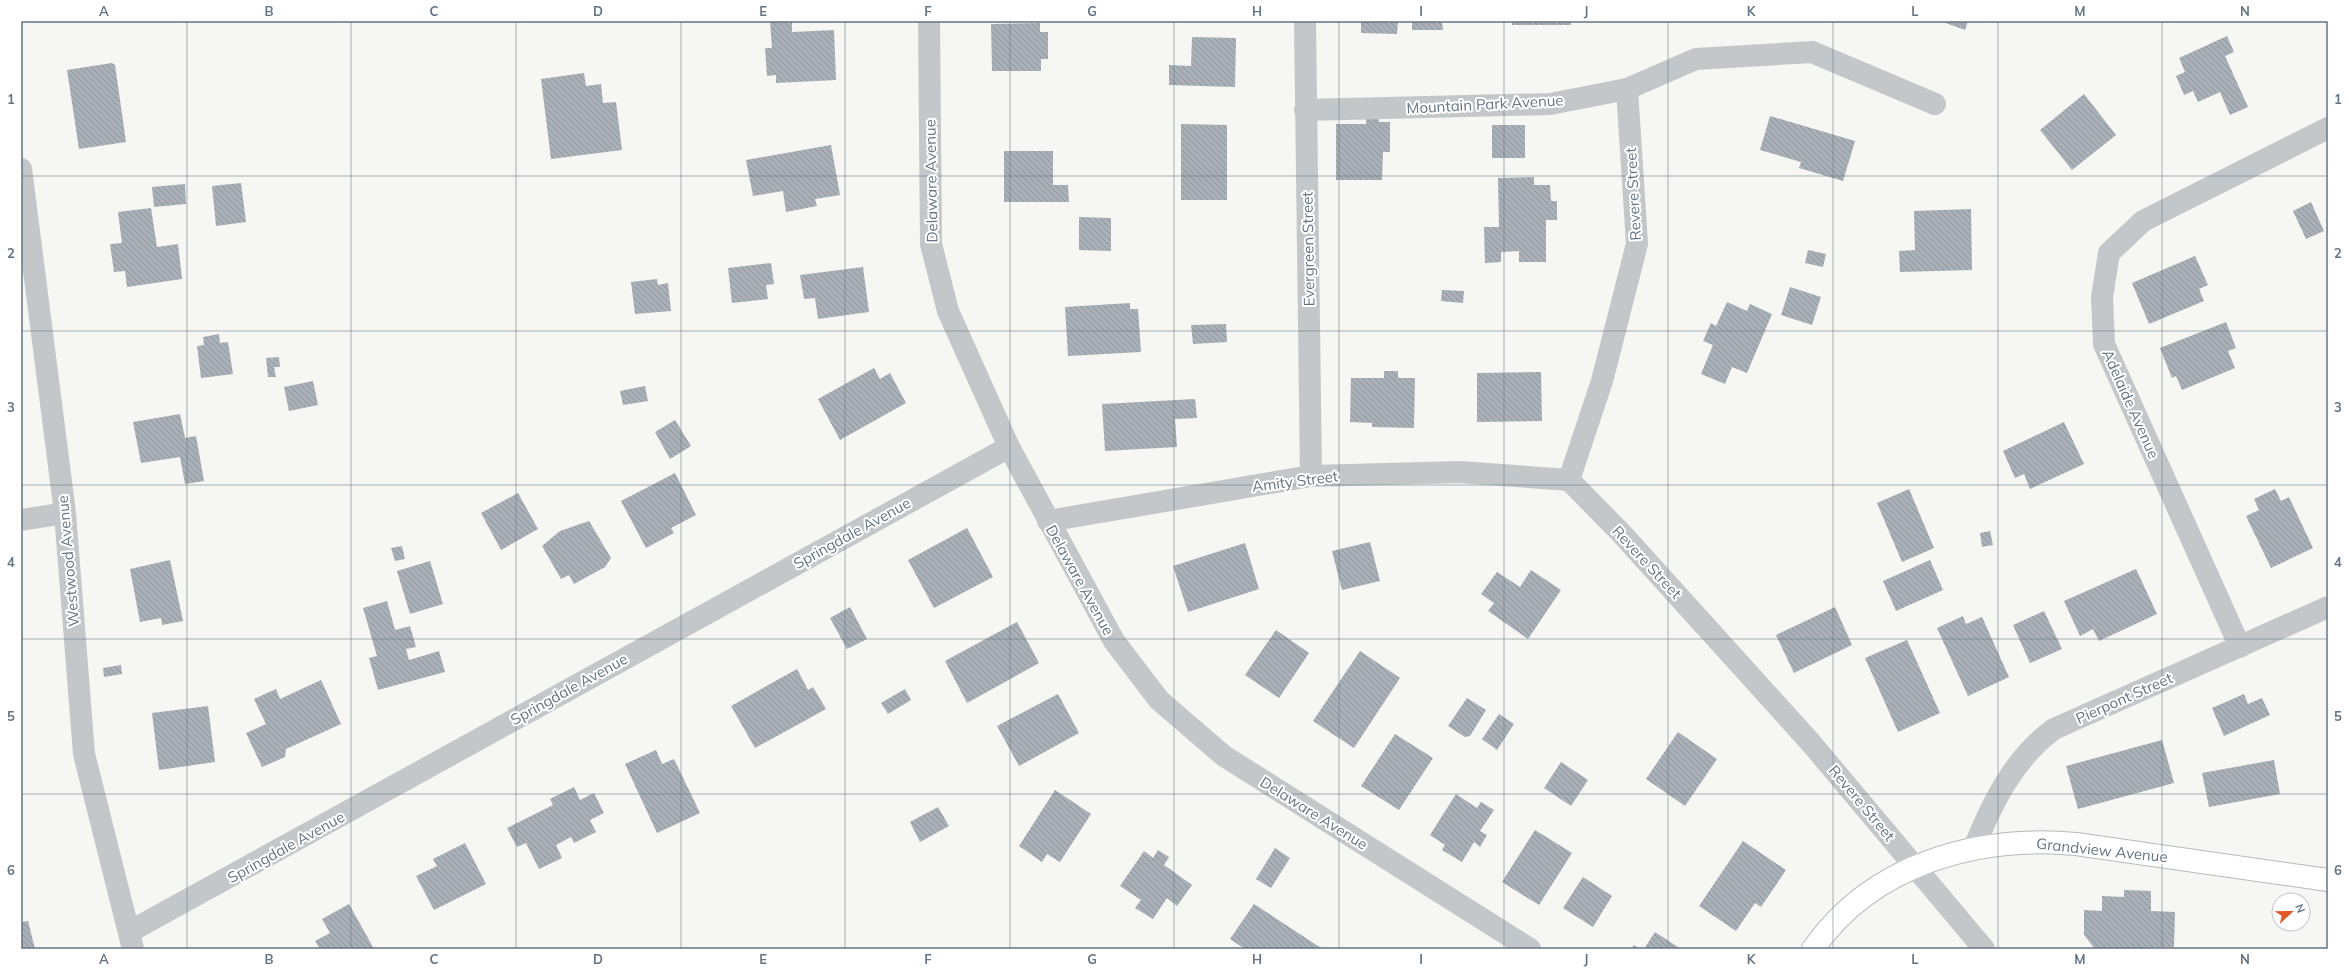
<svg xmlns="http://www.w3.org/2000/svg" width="2349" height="970" font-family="Mulish,sans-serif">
  <defs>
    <pattern id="building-back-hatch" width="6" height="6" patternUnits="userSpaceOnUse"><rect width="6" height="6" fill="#a9b0b7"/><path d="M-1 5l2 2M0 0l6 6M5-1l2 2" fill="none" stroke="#8d949a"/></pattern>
  </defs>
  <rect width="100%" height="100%" fill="#f6f6f2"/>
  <path fill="url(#building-back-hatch)" d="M770,21H792V32L834,30L836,80L776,83V75L767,76L765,48H772Z
    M1361,21H1398L1397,34L1361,33Z
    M1412,21H1442L1443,30H1412Z
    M1512,21H1571V25H1512Z
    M1940,21H1968L1965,30Z
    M1040,23V32H1048V59H1041V71H992L991,24Z
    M2227,36L2234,52L2225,56L2248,107L2230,115L2220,92L2198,102L2193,91L2184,95L2176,76L2185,72L2179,58Z
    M1192,37L1236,38L1235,87L1169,85V65L1191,66Z
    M112,63L115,65L126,142L79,149L67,70Z
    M584,73L586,86L601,84L603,103L616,102L622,150L551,159L541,79Z
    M2084,94L2116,135L2072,170L2040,130Z
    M1366,113H1378L1379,122H1390V152H1383L1382,180H1336V124H1366Z
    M1770,116L1855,141L1843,181L1799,168L1801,162L1760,150Z
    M1181,124L1227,125V200H1181Z
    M1492,125H1525V158H1492Z
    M831,145L840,195L815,199L817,206L786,212L783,191L753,196L746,160Z
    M1004,151H1053V185H1068L1069,202H1004Z
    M1534,177V185H1550L1551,201H1557V220H1546V262H1519V251L1501,252V262L1485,263L1484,227H1499L1498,178Z
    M241,183L246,222L216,226L212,186Z
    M185,184L186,204L154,207L152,187Z
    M2311,202L2324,231L2306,239L2293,211Z
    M151,208L157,247L178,244L182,279L127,287L125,271L114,272L110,244L122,243L118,212Z
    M1971,209L1972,270L1900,272L1899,251L1915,250L1914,211Z
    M1079,217L1111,218V251L1079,250Z
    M1808,250L1826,254L1823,267L1805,263Z
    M2195,256L2208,285L2199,289L2204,301L2149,324L2132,283Z
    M771,263L774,284L766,285L768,299L732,303L728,268Z
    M863,267L869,312L818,319L815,298L804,299L800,275Z
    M657,279L658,285L668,283L671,311L635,314L631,282Z
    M1790,287L1821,297L1812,325L1781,315Z
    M1442,290L1464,291L1463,303L1441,301Z
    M1727,302L1747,311L1750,304L1772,314L1747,373L1732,367L1725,384L1701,374L1713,345L1703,341L1711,323L1716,326Z
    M1130,303V309H1138L1141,352L1068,356L1065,307Z
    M2226,322L2236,348L2228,351L2235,368L2182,390L2176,376L2172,378L2160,348Z
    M1226,324L1227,342L1193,344L1191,325Z
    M219,334L220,343L228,342L233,374L201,378L197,346L204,345L203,337Z
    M279,357L280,367H274L276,377H268L266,358Z
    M874,368L880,379L890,373L906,403L840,440L818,399Z
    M1384,371H1398V378H1415L1414,428L1372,427V423L1350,422L1351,378H1384Z
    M1541,372L1542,421L1477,422V373Z
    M313,381L318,405L289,411L284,387Z
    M645,386L648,401L623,405L620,391Z
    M1195,399L1197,418L1175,419L1177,447L1105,451L1102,404Z
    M180,414L185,438L196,436L204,481L185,484L180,457L141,463L133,422Z
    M675,420L691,446L670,459L655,432Z
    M2064,422L2084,464L2030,489L2024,474L2015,478L2003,451Z
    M675,473L696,515L671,528L674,533L646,548L621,501Z
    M1909,489L1934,548L1902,562L1877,503Z
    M2275,489L2281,501L2289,497L2313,548L2271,568L2246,516L2259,510L2254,499Z
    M518,493L538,529L501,550L481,513Z
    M589,521L611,558L605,567L574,584L569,575L561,579L542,546L560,531Z
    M967,528L993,577L934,608L908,560Z
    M1990,531L1993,545L1982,547L1980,533Z
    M1370,542L1380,581L1342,590L1332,551Z
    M1245,543L1259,589L1188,612L1173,566Z
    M402,546L405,559L395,561L391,548Z
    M170,560L183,621L162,625L161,618L140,622L130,569Z
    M1930,560L1943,590L1896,611L1883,581Z
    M430,561L443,604L410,614L397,571Z
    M2136,569L2157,614L2099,641L2093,629L2080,636L2064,601Z
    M1531,570L1561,590L1528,639L1488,611L1494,603L1481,594L1497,572L1520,587Z
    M387,601L395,630L410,626L416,647L406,649L409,660L439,651L445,672L378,690L369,658L377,656L363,608Z
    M850,607L867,639L847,649L830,618Z
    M1835,607L1852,645L1794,673L1776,635Z
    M2044,611L2062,649L2030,663L2013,625Z
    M1963,616L1966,624L1982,617L2009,677L1968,696L1937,628Z
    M1017,622L1039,663L967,703L945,661Z
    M1276,630L1309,653L1279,698L1245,675Z
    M1907,640L1940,713L1898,732L1865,658Z
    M1360,651L1400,678L1354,748L1313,721Z
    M121,665L122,674L104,677L103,668Z
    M797,669L808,690L813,687L826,709L755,748L731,706Z
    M321,680L341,724L286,749L285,757L262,767L246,733L266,724L254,699L276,689L280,699Z
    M905,689L911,700L888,714L881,703Z
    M1058,694L1079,733L1019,766L997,726Z
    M2244,694L2248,704L2262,698L2270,715L2224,736L2212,708Z
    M1467,698L1486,710L1470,736L1465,737L1448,726Z
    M208,706L215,762L159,770L152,713Z
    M1499,714L1514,724L1497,750L1482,739Z
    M1678,732L1717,759L1685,806L1646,779Z
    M1395,734L1433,758L1399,810L1361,786Z
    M2162,740L2174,783L2078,809L2066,766Z
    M656,750L662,764L674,759L700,813L657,833L625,764Z
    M2274,760L2280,794L2209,807L2202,773Z
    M1561,762L1588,780L1571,806L1544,788Z
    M574,787L580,800L594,793L604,813L590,820L596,832L574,843L571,837L556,845L562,858L539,869L526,843L517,847L507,828L553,805L550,799Z
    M1055,790L1091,814L1060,862L1047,854L1042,862L1019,846Z
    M1456,794L1477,808L1481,802L1494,810L1480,831L1487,835L1480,847L1474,842L1462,862L1442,850L1445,845L1430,835Z
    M938,807L949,826L920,842L910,822Z
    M1535,830L1572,853L1539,905L1502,882Z
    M1743,841L1786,870L1761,907L1755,903L1736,931L1699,906Z
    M465,843L486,884L434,910L416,876L437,866L433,859Z
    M1275,848L1290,858L1271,888L1256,879Z
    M1158,850L1169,857L1164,865L1192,885L1177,906L1167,898L1153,919L1135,908L1141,900L1120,886L1144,851L1153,858Z
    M1583,877L1612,896L1593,927L1563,908Z
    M2124,890L2151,891V911L2175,912L2174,947L2095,949L2084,935V910L2102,911V896L2124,897Z
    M349,904L374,949H320L315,941L330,933L322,919Z
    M1254,904L1321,948L1320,949H1245L1230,939Z
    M28,921L35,949H21V922Z
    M1655,932L1681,949H1644Z
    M1634,945L1640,949H1631Z"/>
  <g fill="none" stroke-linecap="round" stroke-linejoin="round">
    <defs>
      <path id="secondary" d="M1813,949C1872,864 1977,835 2076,844L2328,880"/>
    </defs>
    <use href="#secondary" stroke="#b6babe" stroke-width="24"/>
    <path stroke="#c3c7ca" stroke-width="22" d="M929,21L931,244L948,311L1009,447L1114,641L1159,700L1224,756L1530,949
      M1305,21L1311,476
      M1627,89L1637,244L1602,381L1569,480L1622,534L1811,743L1984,949
      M1305,110L1550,104L1627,89L1696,59L1812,52L1935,104
      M21,169L65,513L84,754L133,949
      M21,520L65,513
      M1048,521L1311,476L1460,472L1569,480
      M2240,647L2104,344L2102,297L2109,253L2143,221L2328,128
      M1974,848C1992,803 2014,758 2054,729L2328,607
      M129,932L1009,447"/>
    <use href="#secondary" stroke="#fff" stroke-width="22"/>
  </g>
  <path fill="none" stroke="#657483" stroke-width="1" stroke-opacity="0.55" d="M187,21V949M351,21V949M516,21V949M681,21V949M845,21V949M1010,21V949M1174,21V949M1339,21V949M1504,21V949M1668,21V949M1833,21V949M1998,21V949M2162,21V949M21,176H2328M21,331H2328M21,485H2328M21,639H2328M21,794H2328"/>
  <g text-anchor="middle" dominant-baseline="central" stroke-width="4" stroke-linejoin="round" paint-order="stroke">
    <g font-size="15" fill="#657483" stroke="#fff">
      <text transform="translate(1485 104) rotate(-3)">Mountain Park Avenue</text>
      <text transform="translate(931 181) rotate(-91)">Delaware Avenue</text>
      <text transform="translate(1633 194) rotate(-93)">Revere Street</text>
      <text transform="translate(1308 249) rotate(-91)">Evergreen Street</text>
      <text transform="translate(2131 404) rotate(66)">Adelaide Avenue</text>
      <text transform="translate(1295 481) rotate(-7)">Amity Street</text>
      <text transform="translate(852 533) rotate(-29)">Springdale Avenue</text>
      <text transform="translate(68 561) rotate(-95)">Westwood Avenue</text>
      <text transform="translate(1647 562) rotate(47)">Revere Street</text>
      <text transform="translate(1080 580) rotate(61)">Delaware Avenue</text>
      <text transform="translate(569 689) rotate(-29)">Springdale Avenue</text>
      <text transform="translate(2124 698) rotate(-24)">Pierpont Street</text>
      <text transform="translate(1862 803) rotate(50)">Revere Street</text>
      <text transform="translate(1314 813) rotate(32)">Delaware Avenue</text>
      <text transform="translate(286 847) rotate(-29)">Springdale Avenue</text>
      <text transform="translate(2102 850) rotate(6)">Grandview Avenue</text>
    </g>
  </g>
  <rect width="2349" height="970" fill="none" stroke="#ffffff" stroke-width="44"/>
  <g transform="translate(2291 912) rotate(68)"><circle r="19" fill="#ffffff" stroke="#c1c7cd"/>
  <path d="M0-3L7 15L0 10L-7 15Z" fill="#e05a28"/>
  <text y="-6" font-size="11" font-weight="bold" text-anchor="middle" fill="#657483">N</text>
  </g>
  <rect x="22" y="22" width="2305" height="926" fill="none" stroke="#657483" stroke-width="1.5"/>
  <g font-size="13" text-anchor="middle" font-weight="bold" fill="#657483">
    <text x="104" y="16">A</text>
    <text x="269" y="16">B</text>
    <text x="434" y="16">C</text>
    <text x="598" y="16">D</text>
    <text x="763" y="16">E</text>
    <text x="928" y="16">F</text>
    <text x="1092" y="16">G</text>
    <text x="1257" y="16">H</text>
    <text x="1421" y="16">I</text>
    <text x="1586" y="16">J</text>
    <text x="1751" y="16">K</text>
    <text x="1915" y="16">L</text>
    <text x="2080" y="16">M</text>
    <text x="2245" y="16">N</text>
    <text x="11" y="104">1</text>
    <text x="2338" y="104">1</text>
    <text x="11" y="258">2</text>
    <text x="2338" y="258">2</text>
    <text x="11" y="412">3</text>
    <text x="2338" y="412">3</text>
    <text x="11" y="567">4</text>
    <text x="2338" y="567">4</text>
    <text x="11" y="721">5</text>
    <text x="2338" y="721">5</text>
    <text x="11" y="875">6</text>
    <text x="2338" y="875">6</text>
    <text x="104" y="964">A</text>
    <text x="269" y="964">B</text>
    <text x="434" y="964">C</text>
    <text x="598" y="964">D</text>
    <text x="763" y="964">E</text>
    <text x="928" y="964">F</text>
    <text x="1092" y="964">G</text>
    <text x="1257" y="964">H</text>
    <text x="1421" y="964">I</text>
    <text x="1586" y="964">J</text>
    <text x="1751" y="964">K</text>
    <text x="1915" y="964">L</text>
    <text x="2080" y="964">M</text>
    <text x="2245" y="964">N</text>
  </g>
</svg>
